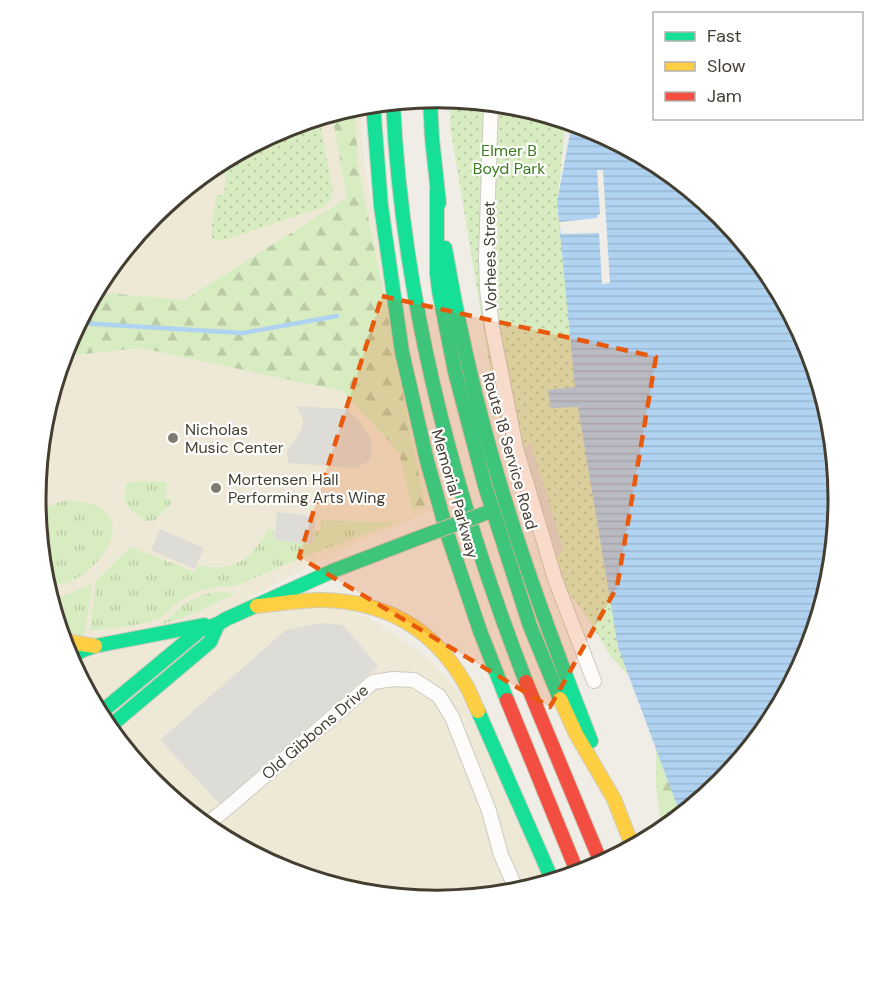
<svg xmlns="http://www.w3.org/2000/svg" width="875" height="999" font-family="'DM Sans',sans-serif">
  <defs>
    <pattern id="grass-tufts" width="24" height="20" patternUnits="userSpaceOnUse" patternTransform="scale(1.5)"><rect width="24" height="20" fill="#d8ecc1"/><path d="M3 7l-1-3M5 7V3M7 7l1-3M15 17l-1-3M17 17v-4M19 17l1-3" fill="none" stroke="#bbcba6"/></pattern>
    <pattern id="forest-firs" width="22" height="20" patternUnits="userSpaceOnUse" patternTransform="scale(1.5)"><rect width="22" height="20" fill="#d8ecc1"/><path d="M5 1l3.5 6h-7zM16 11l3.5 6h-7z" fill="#bbcba6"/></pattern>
    <pattern id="park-dots" width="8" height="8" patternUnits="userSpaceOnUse" patternTransform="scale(1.5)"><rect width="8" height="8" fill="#d8ecc1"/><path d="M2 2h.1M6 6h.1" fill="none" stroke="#bbcba6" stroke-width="1.8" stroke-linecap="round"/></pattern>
    <pattern id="water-rules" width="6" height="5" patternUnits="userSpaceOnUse" patternTransform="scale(1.5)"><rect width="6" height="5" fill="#b0d3f2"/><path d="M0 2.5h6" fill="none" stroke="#99b6d0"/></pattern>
  </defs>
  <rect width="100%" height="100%" fill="#efede5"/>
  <path fill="#eee9d6" d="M360,106L364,163L431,511L340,550L246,599L299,603L336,604L374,621L429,658L461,696L548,884L515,893L437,901L359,893L284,870L214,833L153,783L103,722L66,653L44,577L36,500L44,421L67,346L104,276L154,215L215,165L284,128Z"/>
  <path fill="url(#grass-tufts)" d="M135,481L167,482L166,497L172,503L154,521H145L128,507L124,499L126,484Z
    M63,501C129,498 124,547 79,577C74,579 67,584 62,584C56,584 48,581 44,578L37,512L40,509Z
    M321,520L375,522L391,521L393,522V524L306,556L235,586C214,586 194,589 177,603C171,607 166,615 159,618C144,626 108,628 90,631L96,581L126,551L131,547L195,572L198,565C236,573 251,559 269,528L273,530L274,540L313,544L314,531H320Z
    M89,585H91L92,588L84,637C55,628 59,629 51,601Z
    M214,592L236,593L198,612L157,626C165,622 170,616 177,610C188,600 200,595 214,592Z"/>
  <path fill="url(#forest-firs)" d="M355,107L358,165L425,506L413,511L399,452L342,391L141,348L64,356L67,346L95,292L184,300L347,198L332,114Z
    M656,740L690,809L662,832L656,788Z"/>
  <path fill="url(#park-dots)" d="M449,99L516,106L566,121L557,206L630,677L611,657L589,620L540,554L495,399L450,125Z
    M319,118L333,191L331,199L324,207L228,239L213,241L211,233L216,196L224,194L226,175L218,173L217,167L214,166L284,128Z"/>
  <path fill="#dedcd6" d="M296,406L347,409L360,422L369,435L372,446L371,454L369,461L356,468L288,463L287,451L302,429L303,419Z
    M530,441L563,548L555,563L522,455Z
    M277,512L316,517L313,544L274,540Z
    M160,529L204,548L195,569L151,550Z
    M320,623L343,625L378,666L220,804L160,740L286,630Z"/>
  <path fill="url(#water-rules)" d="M572,123L591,129L661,166L722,216L772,277L809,346L831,422L839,500L831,578L808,653L771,723L721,784L681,816L618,647L578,407L551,408L548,390L575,387L557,202Z"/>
  <path fill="#efede5" d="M597,170H603L610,283L602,284L599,233L561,234L559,222L597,218V215L600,214Z"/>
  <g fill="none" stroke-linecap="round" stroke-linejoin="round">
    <path stroke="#b0d3f2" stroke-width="4.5" d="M79,323L243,333L337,316"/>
    <defs>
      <path id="street" d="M491,103L486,258L487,289L492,327L516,448L555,579L594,681
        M205,826L232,804L373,682L393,679L414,680L439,696L452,717L489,811L501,855L518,893"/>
      <path id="fast" d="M430,99L432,138L439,203
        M393,102C402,299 455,499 526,682
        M373,104L381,206L402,352L427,461L448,536L480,631L507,700
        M437,190V274L439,291L455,372L485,486L530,626L560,699
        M445,248C456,311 469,373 486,435C514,539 552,641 591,741
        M69,659L81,651L95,646L204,625
        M478,711L553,882
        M99,714L200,630L218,624L226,619L335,570L421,537
        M108,728L210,642L218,624"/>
      <path id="slow" d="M257,606C278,604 299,600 321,600C384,601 432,627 464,682C470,691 473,701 478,711
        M62,639L75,643L95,646
        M560,699L576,734L614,799L633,848"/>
      <path id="jam" d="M526,682L602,865
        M507,700L578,874"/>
    </defs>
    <use href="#street" stroke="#cccac3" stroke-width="16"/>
    <use href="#fast" stroke="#cfcbbb" stroke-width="16"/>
    <use href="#slow" stroke="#cfcbbb" stroke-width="16"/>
    <use href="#jam" stroke="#cfcbbb" stroke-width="16"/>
    <use href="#street" stroke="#fdfcfb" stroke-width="14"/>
    <use href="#fast" stroke="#16e098" stroke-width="14"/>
    <use href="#slow" stroke="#ffcf43" stroke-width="14"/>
    <use href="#jam" stroke="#f24e42" stroke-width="14"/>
    <defs>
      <path id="fast-bridge" d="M421,537L486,513"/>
    </defs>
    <use href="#fast-bridge" stroke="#cfcbbb" stroke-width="16" stroke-linecap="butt"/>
    <use href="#fast-bridge" stroke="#16e098" stroke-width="14"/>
  </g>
  <path fill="#e8590c" fill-opacity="0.2" stroke="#e8590c" stroke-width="4.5" stroke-dasharray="12 8" stroke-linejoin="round" d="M382,296L656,357L617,587L550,707L299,557Z"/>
  <g fill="#807b70" stroke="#fff" stroke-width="2">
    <circle cx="173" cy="438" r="6"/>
    <circle cx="216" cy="488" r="6"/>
  </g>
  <g text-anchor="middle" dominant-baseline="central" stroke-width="4.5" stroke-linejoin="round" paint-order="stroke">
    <g font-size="16" fill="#3b7b20" stroke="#fff">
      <text x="509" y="150">Elmer B<tspan x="509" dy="18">Boyd Park</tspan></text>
    </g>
    <g font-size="16" fill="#443e31" stroke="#fff">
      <text transform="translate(490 256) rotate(-91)">Vorhees Street</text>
      <text transform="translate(510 451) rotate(74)">Route 18 Service Road</text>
      <text transform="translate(455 494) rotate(74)">Memorial Parkway</text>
      <text transform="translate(315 732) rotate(-41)">Old Gibbons Drive</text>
    </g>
    <g font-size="16" fill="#443e31" stroke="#fff" text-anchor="start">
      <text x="185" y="429">Nicholas<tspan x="185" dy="18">Music Center</tspan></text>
      <text x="228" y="479">Mortensen Hall<tspan x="228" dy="18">Performing Arts Wing</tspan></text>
    </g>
  </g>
  <path d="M0 0H875V999H0ZM46 499a391 391 0 1 1 782 0a391 391 0 1 1-782 0Z" fill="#fff" fill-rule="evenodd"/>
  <path fill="none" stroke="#443e31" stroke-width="3" d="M46 499a391 391 0 1 1 782 0a391 391 0 1 1-782 0Z"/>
  <rect x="653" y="12" width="210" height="108" fill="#ffffff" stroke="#b4b2ad" stroke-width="1.5"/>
  <rect x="665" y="32" width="30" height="9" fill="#16e098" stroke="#b4b2ad" stroke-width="1.5"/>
  <text x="707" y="42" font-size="18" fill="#443e31">Fast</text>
  <rect x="665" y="62" width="30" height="9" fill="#ffcf43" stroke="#b4b2ad" stroke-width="1.5"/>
  <text x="707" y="72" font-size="18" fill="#443e31">Slow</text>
  <rect x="665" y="92" width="30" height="9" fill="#f24e42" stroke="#b4b2ad" stroke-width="1.5"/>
  <text x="707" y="102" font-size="18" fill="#443e31">Jam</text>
</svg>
